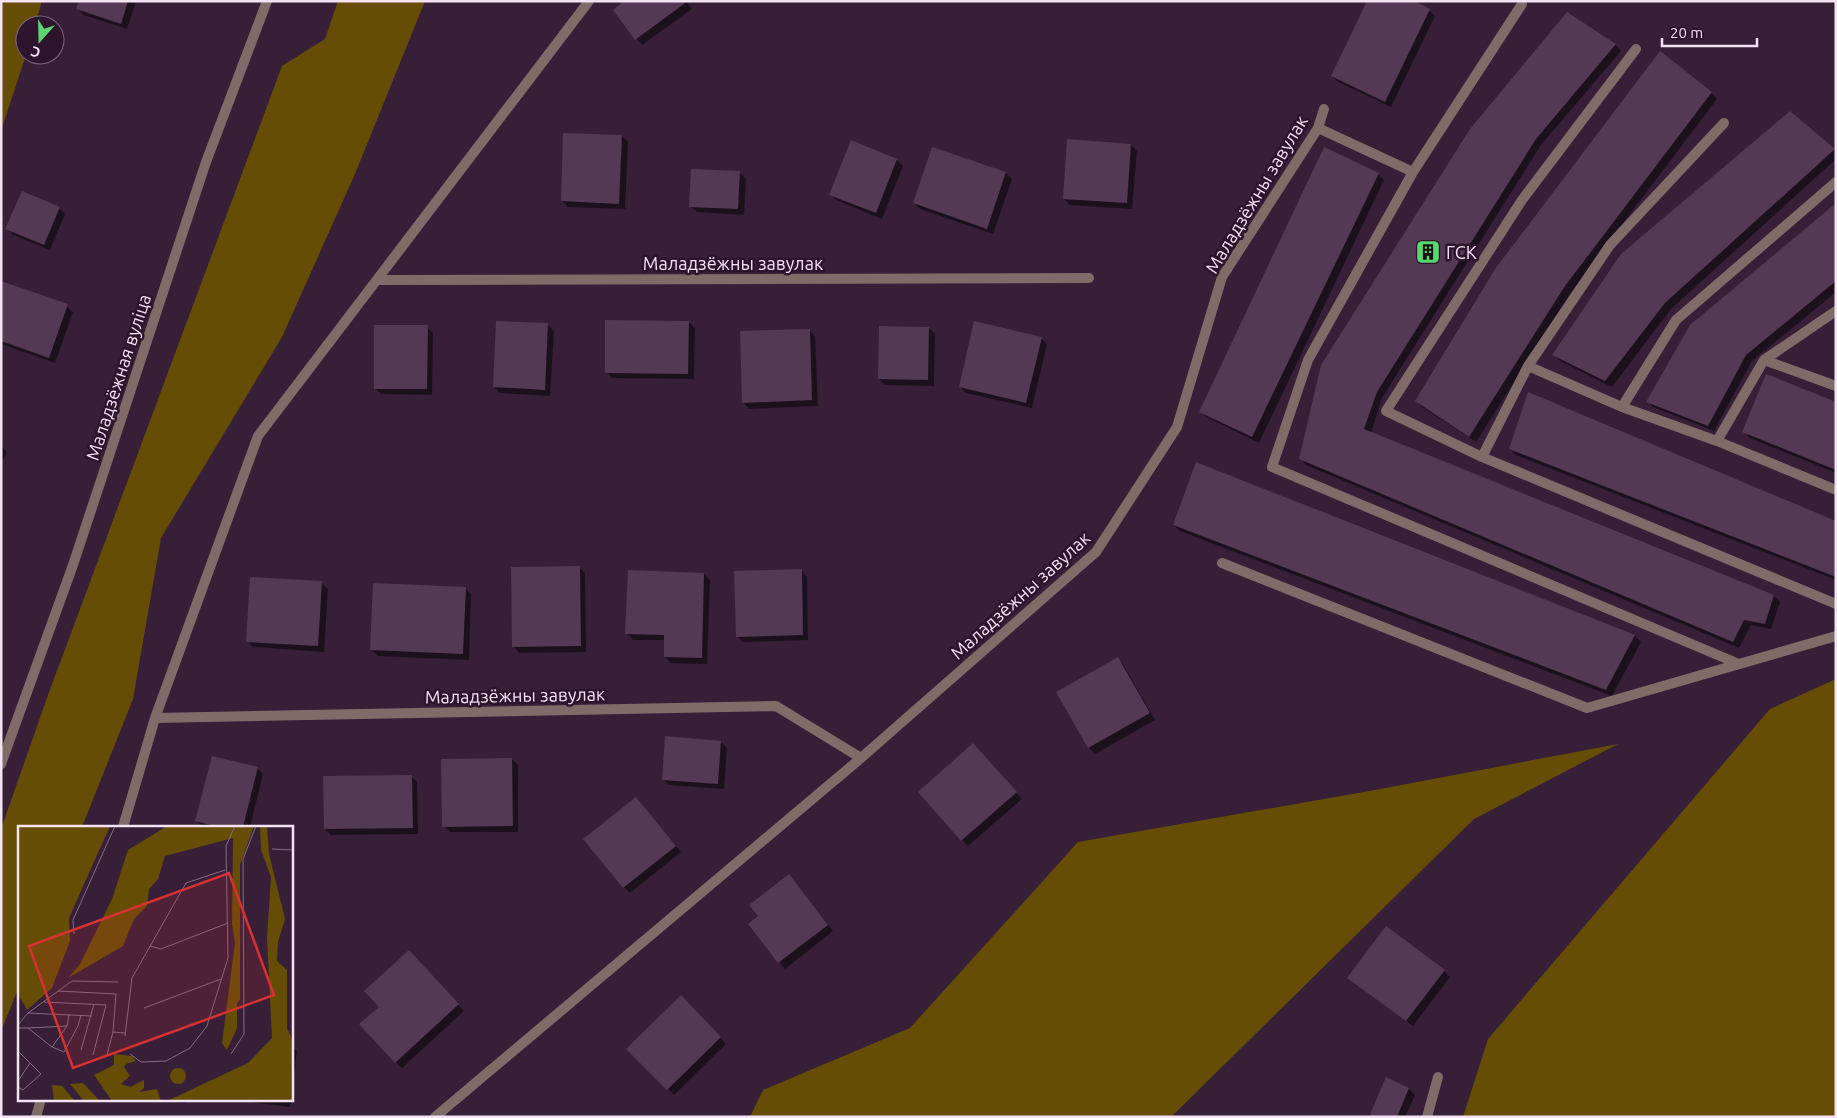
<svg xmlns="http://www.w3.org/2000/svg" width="1837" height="1118" font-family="Ubuntu,sans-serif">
  <rect width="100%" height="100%" fill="#371f38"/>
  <path fill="#654d06" d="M1,1H42L35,25H25L26,55L1,131Z
    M338,1H425L355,174L282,337L161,538L133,699L82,827H19V987L1,1031V829L48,695L282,66L325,39Z
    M1836,679V1117H1463L1488,1039L1770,709Z
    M1618,744L1474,819L1171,1117H750L763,1090L910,1028L1078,842L1375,790Z"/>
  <path fill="#0007" d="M80,1H136L127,29L84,15L78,9Z
    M686,1L692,9L642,45L614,10Z
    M1429,10L1435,16L1391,107L1338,82L1332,76Z
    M1567,14L1615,45L1621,51L1541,145L1382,398L1371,433L1774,596L1780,602L1771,629L1751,625L1739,648L1306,465L1300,458Z
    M1711,93L1717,99L1571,292L1476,442L1422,407L1416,401Z
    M1790,113L1836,151V159L1671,309L1612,387L1560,361L1554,355Z
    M622,136L628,142L625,209L568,207L562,201Z
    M1131,145L1137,151L1132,209L1070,205L1064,199Z
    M897,160L903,166L882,219L836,200L830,194Z
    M740,173L746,179L744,215L697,212L690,206Z
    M1006,173L1012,179L993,234L920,209L914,203Z
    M1378,174L1384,180L1259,443L1206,417L1200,411Z
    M1836,204V292L1752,361L1714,431L1653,407L1647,401Z
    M59,208L65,214L50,250L13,235L7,229Z
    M1,282L67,306L73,312L55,363L1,344Z
    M689,322L695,328L694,379L612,378L606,372Z
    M548,325L554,331L550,396L500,393L494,387Z
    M427,327L433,333L432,395L381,394L375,388Z
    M929,328L935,334L934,386L885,385L879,379Z
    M809,330L815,336L818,406L749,409L743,402Z
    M1041,338L1047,344L1032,408L966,393L960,387Z
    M1836,403V473L1750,438L1744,431Z
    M1,446L7,452L1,464Z
    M1510,449L1836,522V580L1516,455Z
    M1197,463L1635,636L1641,642L1612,696L1180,531L1174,525Z
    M579,567L585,573L586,652L519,653L513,646Z
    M801,570L807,577L808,640L743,642L737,636Z
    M704,574L710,580L707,664L671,663L665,657V640H633L627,633Z
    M321,583L328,589L324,652L253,647L247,641Z
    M465,588L471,594L469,660L378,656L372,650Z
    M1117,658L1123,664L1155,720L1095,754L1089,748L1057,692Z
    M721,742L727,748L724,789L669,785L663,779Z
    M979,750L1022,799L968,846L962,840Z
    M512,759L518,765V832H450L444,826Z
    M257,768L263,774L250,827H203L197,821Z
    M411,776L417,782L418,834L331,835L325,829Z
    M636,798L681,852L630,893L624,887Z
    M789,876L833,931L785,969L749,924L760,917Z
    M415,957L464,1011L402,1068L396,1062L381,1007Z
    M1444,971L1450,977L1413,1026L1355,983Z
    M681,997L726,1044L674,1095L628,1049Z
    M291,1046L297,1051L291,1097Z
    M1409,1089L1415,1095L1405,1117H1370Z
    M144,1099H186V1103Z
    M226,1099H291L290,1107Z"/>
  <path fill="#533953" d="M79,1H128L121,24L76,9Z
    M624,1H688L635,40L613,10Z
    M1367,1H1414L1430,9L1385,102L1331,76Z
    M1567,12L1616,44L1536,139L1377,392L1364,429L1774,595L1765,624L1744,620L1733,642L1299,459L1321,365L1470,129Z
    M1660,51L1712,92L1565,286L1469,437L1415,401L1495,269Z
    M1790,111L1835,149L1665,303L1605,381L1552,355L1621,254Z
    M563,133L622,135L619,204L561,201Z
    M1067,139L1131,144L1127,203L1063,199Z
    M851,140L897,159L876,213L829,195Z
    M932,147L1006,172L987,229L913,203Z
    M1324,147L1379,173L1252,437L1199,412Z
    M691,169L740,171L738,209L689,207Z
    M22,191L60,207L44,245L5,229Z
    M1836,203V281L1746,355L1708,426L1646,402L1690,325Z
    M1,281L68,304L49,358L1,341Z
    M605,320L689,321L688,374L605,373Z
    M496,321L548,323L545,390L493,387Z
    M974,321L1042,337L1026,403L959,387Z
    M374,325H428L427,389H374Z
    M879,326L929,327L928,380L878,379Z
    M810,329L812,400L742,403L740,331Z
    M1766,374L1836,402V470L1742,432Z
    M1528,392L1836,521V577L1509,449Z
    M1196,462L1635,635L1606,690L1173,525Z
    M580,566L581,646L512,647L511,567Z
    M802,569L803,635L736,637L734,571Z
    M628,570L704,573L702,658L664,657V635L625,634Z
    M250,577L322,581L318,646L246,642Z
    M373,583L466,587L463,654L370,650Z
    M1118,657L1150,713L1088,748L1056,692Z
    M665,736L721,741L718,784L662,780Z
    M973,743L1017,792L961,841L918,792Z
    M212,756L258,767L243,827H218L195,821Z
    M512,758L513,826L442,827L441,759Z
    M412,775L413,828L324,829L323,776Z
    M636,797L676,846L623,888L583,839Z
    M789,874L828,925L778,963L748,924L758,916L749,905Z
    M1386,926L1445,970L1406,1021L1347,978Z
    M409,950L459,1004L395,1063L359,1024L379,1007L364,991Z
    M681,995L721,1037L667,1090L626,1049Z
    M1386,1077L1409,1088L1397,1117H1369Z"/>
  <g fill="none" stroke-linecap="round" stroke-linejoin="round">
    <path stroke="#7f6c69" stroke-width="10" d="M1636,49L1522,200L1386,411L1482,457L1836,604
      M1318,128L1413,172L1308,360L1272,467L1739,664
      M1413,172L1522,4
      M1764,360L1836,386
      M1528,366L1622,407L1717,441L1836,490
      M1622,407L1676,320L1836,182
      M1717,441L1764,360L1836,311
      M1482,457L1528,366L1610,245L1724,123
      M1222,563L1587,708L1836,636"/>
    <path stroke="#7f6c69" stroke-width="10" d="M377,280L1089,278
      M155,718L776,706L861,758
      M1,764L73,565L206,162L267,1
      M123,827L155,718L258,436L589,1
      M36,1117L41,1099
      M435,1117L861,758L1096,552L1177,427L1222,277L1318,128L1324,109
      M1427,1117L1438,1077"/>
  </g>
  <defs>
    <symbol id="building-square" viewBox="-11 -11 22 22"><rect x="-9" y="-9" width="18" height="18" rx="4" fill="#5bd56d" stroke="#2d152d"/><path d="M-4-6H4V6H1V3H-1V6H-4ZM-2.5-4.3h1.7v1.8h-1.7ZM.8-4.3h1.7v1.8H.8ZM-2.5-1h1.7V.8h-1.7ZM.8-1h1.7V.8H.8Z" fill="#111"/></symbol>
  </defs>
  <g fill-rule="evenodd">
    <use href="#building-square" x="1414" y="238" width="28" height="28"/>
  </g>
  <g text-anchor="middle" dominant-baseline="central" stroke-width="5" stroke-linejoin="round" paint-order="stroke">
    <g font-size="18" fill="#f4e3f3" stroke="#2d152d">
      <text transform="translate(1256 194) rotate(-59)">Маладзёжны завулак</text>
      <text x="733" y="263">Маладзёжны завулак</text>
      <text transform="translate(118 377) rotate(-72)">Маладзёжная вуліца</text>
      <text transform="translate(1020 595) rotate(-42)">Маладзёжны завулак</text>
      <text transform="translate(515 695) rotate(-1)">Маладзёжны завулак</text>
    </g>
    <g font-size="18" fill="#f4e3f3" stroke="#2d152d" text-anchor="start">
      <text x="1446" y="252">ГСК</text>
    </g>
  </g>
  <g transform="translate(18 826)">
    <rect width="275" height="275" fill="#371f38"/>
    <path d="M0,0H92L51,92L52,115L34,162L9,184L0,168ZM149,0H236L222,39V173L219,178V202L209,224L204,217L217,117L214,98L215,12L147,30L140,53L131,63L129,80L116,93L105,120L50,152L62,138L94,73L110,24ZM242,0H249L251,28L267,93L260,116L259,135L269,144V202L275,215V275H149L230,237L254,212L249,112L253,51L243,24ZM96,228L114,230L118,235L108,238L106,241L112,250L103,258L112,261L126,254V262L121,266L139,263L143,275H94L76,249L96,239ZM152 250a8 8 0 1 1 16 0a8 8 0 1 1-16 0ZM65,257L82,275H66L52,258ZM34,259L44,260L57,275H36Z" fill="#654d06"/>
    <path fill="none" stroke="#836d83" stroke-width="1" d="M254,23L275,24M56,108L55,94L97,0M132,120L143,123L210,97M40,165L98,168L95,206L107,207M26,176L88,179L75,229M126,182L203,153M10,187L54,155L100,156M0,199L10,187L74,190M0,202H10L34,221L46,226L60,200L63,189M10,202L49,200M107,210L114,152L168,57L207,44M34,221L49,200L51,189M63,224L76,178M0,225L23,248L5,264L0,261M112,228L123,236L148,235L172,222L189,200L210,132L208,20L217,0M213,228L226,208L225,33L238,0M89,229L95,206M0,255L12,237"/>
    <path fill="#d83132" fill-opacity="0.15" stroke="#d83132" stroke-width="2.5" d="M211,47L256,169L55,242L11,120Z"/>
    <rect width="275" height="275" fill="none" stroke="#f4e3f3" stroke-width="2.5"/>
  </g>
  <rect width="1837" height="1118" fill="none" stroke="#f4e3f3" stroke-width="5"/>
  <g transform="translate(40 40) rotate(200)"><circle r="24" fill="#2d152d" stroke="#7d677c"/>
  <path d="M0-4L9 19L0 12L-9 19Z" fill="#5bd56d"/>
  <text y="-8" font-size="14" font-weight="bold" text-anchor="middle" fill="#f4e3f3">С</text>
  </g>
  <path d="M1662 38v8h95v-8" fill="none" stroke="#f4e3f3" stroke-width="2.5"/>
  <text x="1670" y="38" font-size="15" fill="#f4e3f3" stroke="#2d152d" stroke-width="4" paint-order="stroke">20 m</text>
</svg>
